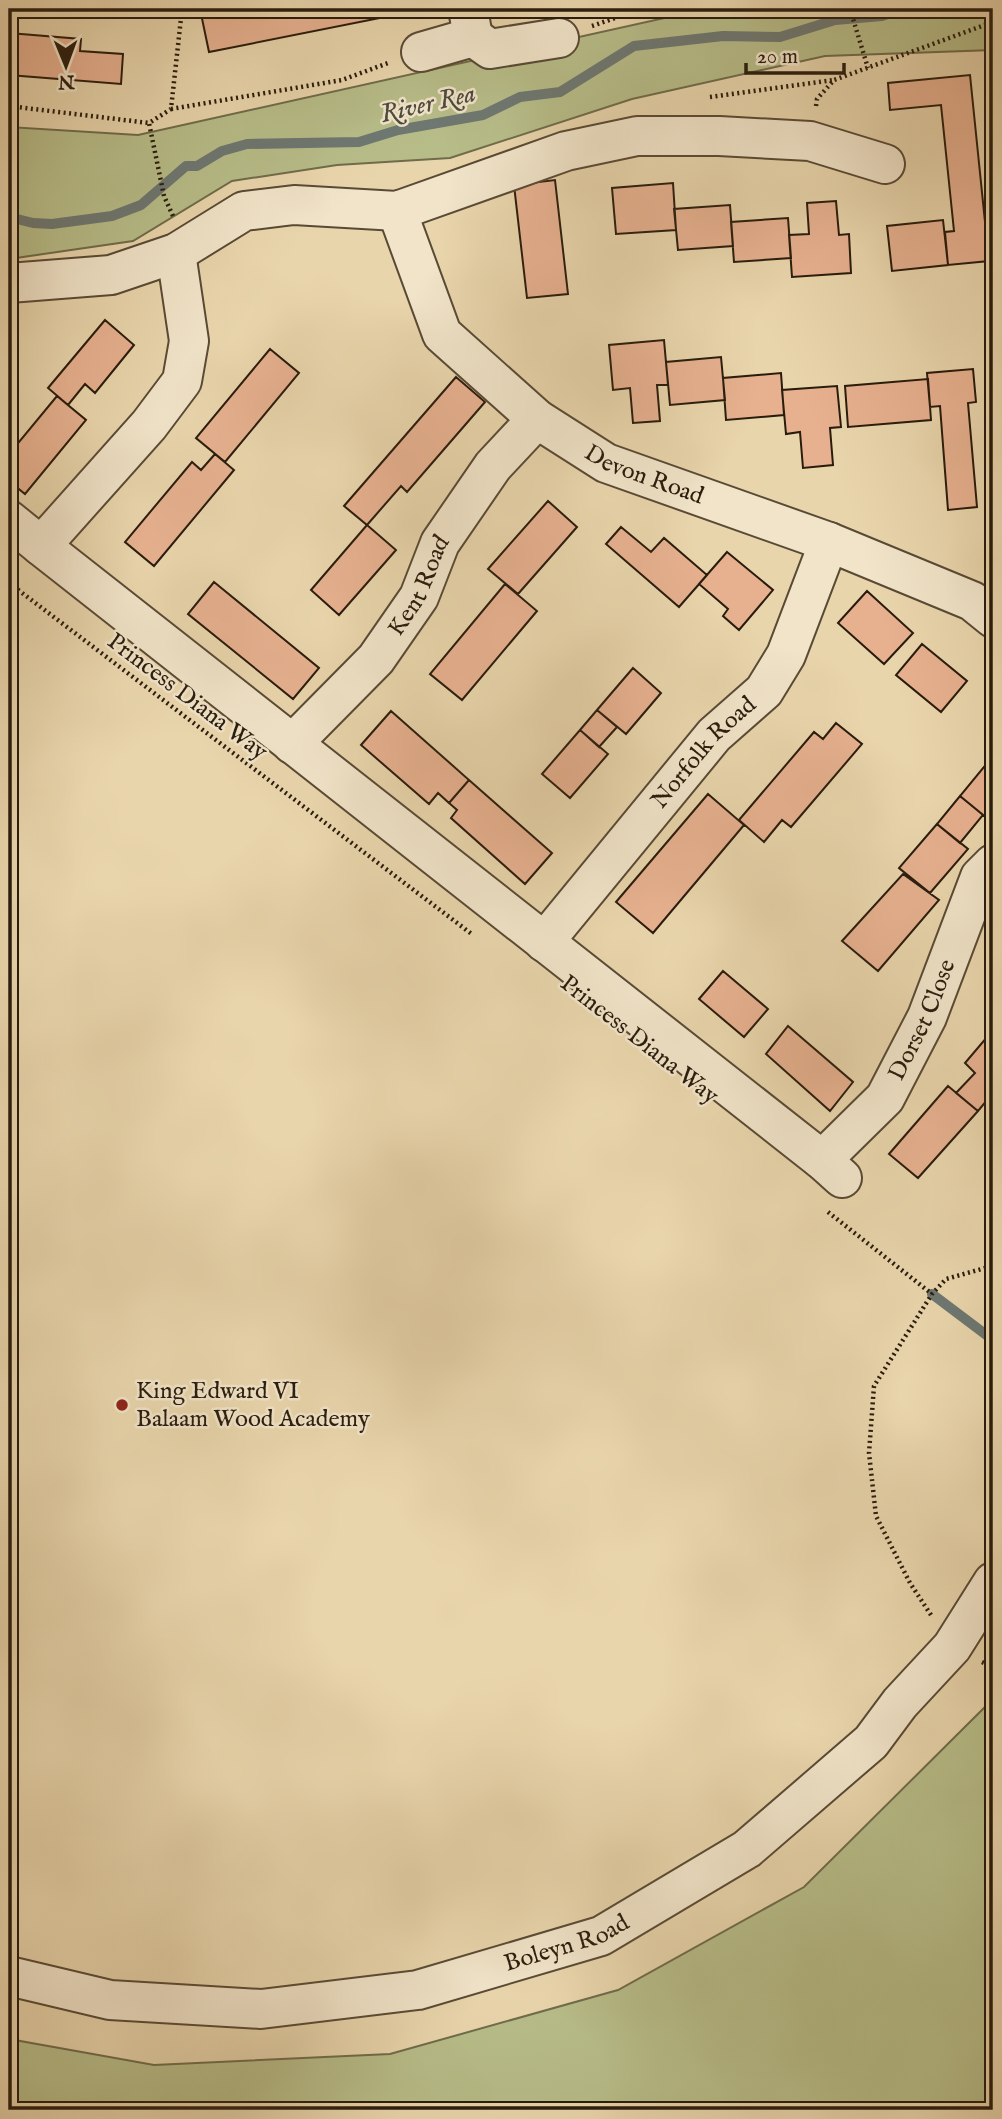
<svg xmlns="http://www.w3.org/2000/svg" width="1002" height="2119" font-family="'IM FELL English',serif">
  <rect width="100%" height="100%" fill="#e9d5ac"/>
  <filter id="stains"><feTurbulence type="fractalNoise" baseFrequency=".00286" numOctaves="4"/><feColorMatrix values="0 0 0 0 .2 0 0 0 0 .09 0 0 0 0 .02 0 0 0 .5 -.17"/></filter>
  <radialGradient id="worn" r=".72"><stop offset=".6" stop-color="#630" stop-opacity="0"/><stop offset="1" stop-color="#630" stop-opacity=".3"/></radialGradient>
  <path fill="#b7bd89" stroke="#706c4b" stroke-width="2" d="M705,9H993V50L825,56L632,99L450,158L337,165L232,181L133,241L9,259V127L138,135Z
    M993,1699V2110H9V2039L154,2065L390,2054L618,1990L804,1887Z"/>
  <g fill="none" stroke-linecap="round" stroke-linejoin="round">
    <path stroke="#6e7872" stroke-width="10" d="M9,217L33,223L52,224L112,216L141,205L186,166H197L222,151L247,144L359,142L398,130L483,115L520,97L560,92L634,46L723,36L780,37L835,20L882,16L901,9
      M932,1294L993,1340"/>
  </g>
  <path fill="#e7b190" stroke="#291c0d" stroke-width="2" d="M200,9H409L410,12L209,52Z
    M9,33L81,39L80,51L123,54L121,84L9,75Z
    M970,75L989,261L948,265L945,232L954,231L941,105L890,110L888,83Z
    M555,180L568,294L527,298L514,185Z
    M673,183L676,230L616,234L612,188Z
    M836,201L839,235L849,234L851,273L792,277L789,235L809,234L807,203Z
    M730,205L733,246L678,250L674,209Z
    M788,218L791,258L734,262L731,222Z
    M943,220L948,265L892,271L887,226Z
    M105,320L134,345L95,393L85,384L68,405L48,388Z
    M664,340L668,385H657L660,421L633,423L630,388L613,390L609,345Z
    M270,349L299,373L225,462L196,438Z
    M721,357L725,400L670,405L666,362Z
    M973,369L976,402L968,403L977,507L948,510L940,406L930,407L927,373Z
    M781,373L784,415L726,420L723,378Z
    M456,377L485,402L407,492L401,486L367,525L344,506Z
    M928,379L931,420L848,427L845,386Z
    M837,386L841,427L830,428L833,465L803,468L800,432L786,434L782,390Z
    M57,396L86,420L25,494L9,481V454Z
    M215,454L234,470L154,566L125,542L192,462L201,470Z
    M548,501L577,527L518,594L488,569Z
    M367,525L396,550L339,615L311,590Z
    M621,527L651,552L664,538L707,575L679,607L606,544Z
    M727,552L773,590L739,630L723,616L728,609L699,584Z
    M214,582L319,668L293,699L188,614Z
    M505,584L537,611L462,700L430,674Z
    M867,591L913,633L884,664L838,623Z
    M922,644L967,681L941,712L896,675Z
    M633,668L661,693L626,734L597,710Z
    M597,710L617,727L599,747L580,730Z
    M391,711L469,780L449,803L438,793L429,804L361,745Z
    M836,723L862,744L791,827L782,820L764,842L739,820L814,732L823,739Z
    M580,730L608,754L570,798L542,774Z
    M993,756V823L960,796Z
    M469,780L552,853L525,884L451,818L457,810L449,803Z
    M708,794L744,825L653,933L616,902Z
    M960,796L983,815L960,843L937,824Z
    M937,824L968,849L930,893L899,868Z
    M903,874L939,900L878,971L842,941Z
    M723,971L768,1009L744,1037L699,999Z
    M788,1026L853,1082L830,1111L766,1054Z
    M993,1030V1093L978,1111L956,1093L975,1073L965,1063Z
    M948,1086L978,1111L918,1178L889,1154Z"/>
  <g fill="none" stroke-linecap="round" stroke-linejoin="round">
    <defs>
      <g id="minor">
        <path d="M473,37L490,49L559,38"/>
        <path d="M421,52L473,37L468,9"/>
        <path id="s1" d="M397,211L442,334L537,419L606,463L829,542L972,601L993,618"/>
        <path d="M9,283L111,275L176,253L244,211L294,205L397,211L566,151L637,136H719L810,141L885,164"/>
        <path d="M9,520L41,546L149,425L182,381L189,341L176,253"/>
        <path d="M41,546L822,1160L842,1178"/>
        <path id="s2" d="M292,744L376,659L419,597L440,543L493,466L537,419"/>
        <path id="s3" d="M544,942L714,735L764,691L786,655L829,542"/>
        <path id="s4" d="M822,1160L885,1098L927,1017L980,877L993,864"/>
        <path id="s5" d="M9,1976L110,2000L261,2009L418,1990L601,1936L747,1849L871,1742L900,1703L952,1647L993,1582"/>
      </g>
    </defs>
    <use href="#minor" stroke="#594a35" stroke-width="42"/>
    <path stroke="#291c0d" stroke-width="4.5" stroke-dasharray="2 3.5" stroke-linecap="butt" d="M850,9L868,68
      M986,24L993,67
      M592,26L641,9
      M710,97L834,80
      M9,106L149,123
      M816,106L817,99L834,80L993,22
      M171,109L342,80L388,63
      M173,216L164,196L149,123L171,109L182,9
      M9,583L473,935
      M828,1212L932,1294
      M931,1615L910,1583L876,1516L869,1453L874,1386L932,1294L946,1279L985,1268L993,1270
      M982,1662L993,1667"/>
    <use href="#minor" stroke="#f1e4c9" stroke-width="38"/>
  </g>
  <circle fill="#8f2418" stroke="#f1e4c9" stroke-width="2.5" cx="122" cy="1405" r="7"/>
  <g text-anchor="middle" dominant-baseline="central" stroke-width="5" stroke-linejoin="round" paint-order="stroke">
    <g font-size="24" fill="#291c0d" stroke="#f1e4c9">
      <text stroke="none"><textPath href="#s1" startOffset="380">Devon Road</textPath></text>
      <text stroke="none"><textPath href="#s2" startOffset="205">Kent Road</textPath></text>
      <text transform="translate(187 697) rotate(37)">Princess Diana Way</text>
      <text stroke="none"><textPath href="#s3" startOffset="248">Norfolk Road</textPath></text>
      <text stroke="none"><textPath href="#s4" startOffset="175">Dorset Close</textPath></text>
      <text transform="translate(639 1040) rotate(38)">Princess Diana Way</text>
      <text stroke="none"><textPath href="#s5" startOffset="569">Boleyn Road</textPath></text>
    </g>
    <g font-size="24" fill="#291c0d" stroke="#f1e4c9" text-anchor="start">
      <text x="136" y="1391">King Edward VI<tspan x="136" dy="28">Balaam Wood Academy</tspan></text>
    </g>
    <g font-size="26" font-style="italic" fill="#4c4a3f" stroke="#f1e4c9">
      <text transform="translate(428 104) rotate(-13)">River Rea</text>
    </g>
  </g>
  <rect width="1002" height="2119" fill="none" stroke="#e9d5ac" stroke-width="35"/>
  <rect x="10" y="10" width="981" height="2098" fill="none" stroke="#291c0d" stroke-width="3.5"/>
  <rect x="18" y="18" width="967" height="2084" fill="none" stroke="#291c0d" stroke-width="2"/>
  <g transform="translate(66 66) rotate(179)" stroke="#f1e4c9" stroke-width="5" paint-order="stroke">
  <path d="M0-5L12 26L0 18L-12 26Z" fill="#291c0d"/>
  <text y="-10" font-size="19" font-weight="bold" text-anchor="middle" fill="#291c0d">N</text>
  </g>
  <path d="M746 63v10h98v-10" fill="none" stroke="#291c0d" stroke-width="3.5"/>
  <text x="757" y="63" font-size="21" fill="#291c0d" stroke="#f1e4c9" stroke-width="5" paint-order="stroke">20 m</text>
  <rect width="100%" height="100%" filter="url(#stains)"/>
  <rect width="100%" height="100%" fill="url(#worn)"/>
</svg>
